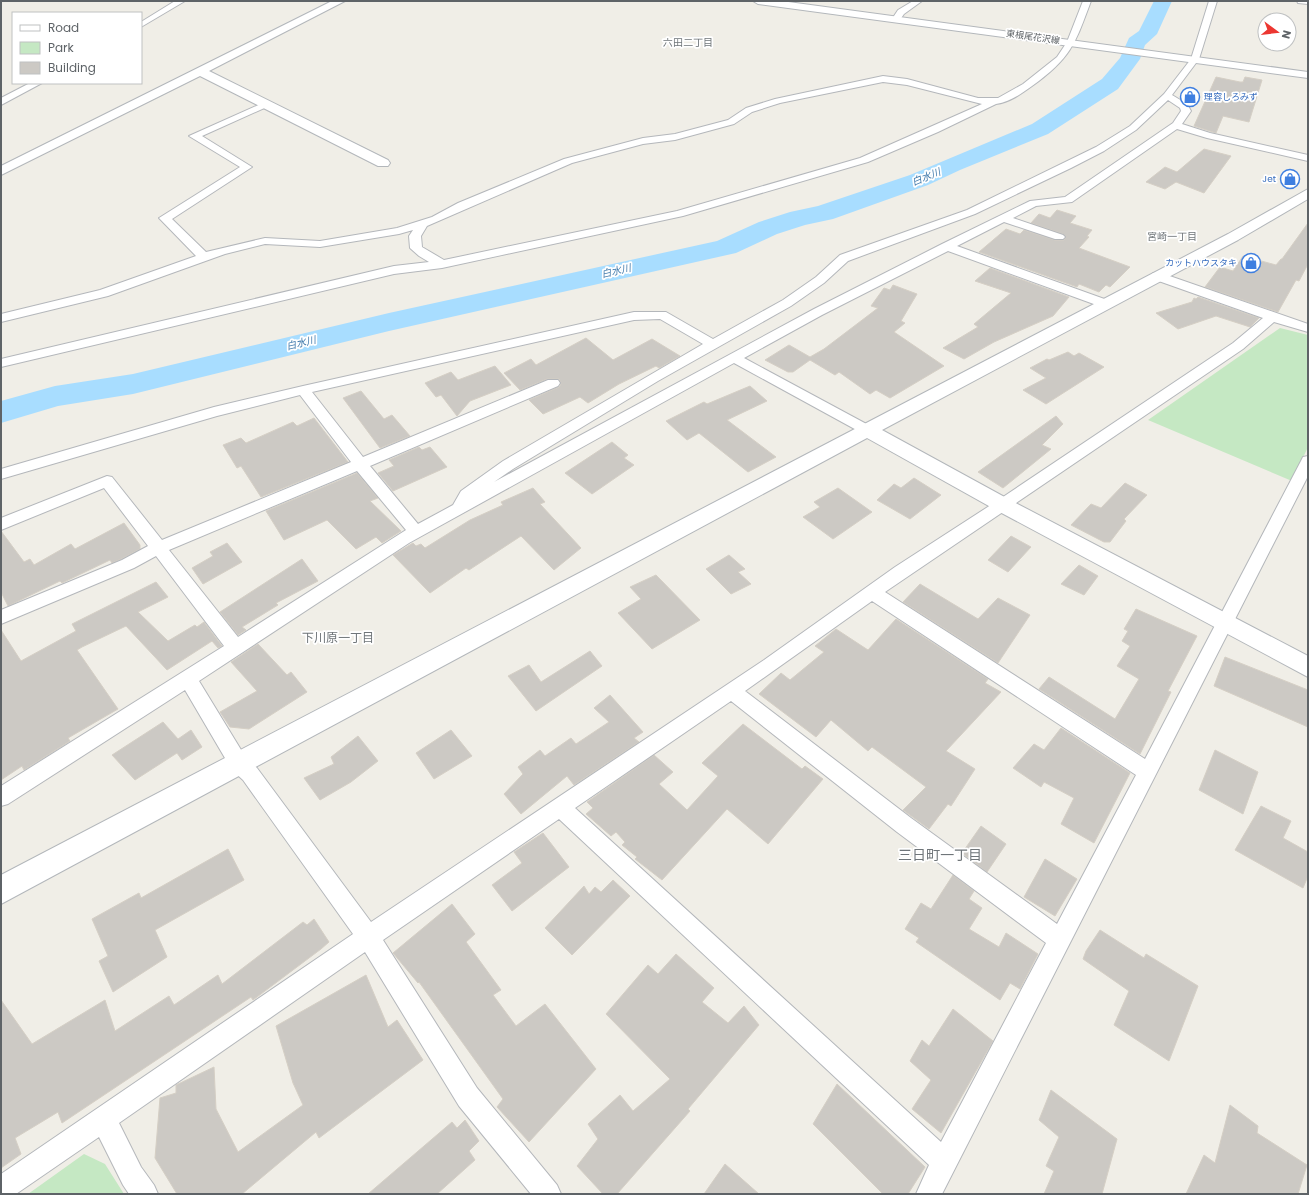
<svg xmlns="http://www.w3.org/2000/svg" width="1309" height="1195" font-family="Poppins,'Noto Sans JP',sans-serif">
  <rect width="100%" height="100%" fill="#f0eee7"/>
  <path fill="#c5e8c3" d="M1280,328L1308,335V447L1292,481L1148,420Z
    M84,1154L105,1164L124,1194H28Z"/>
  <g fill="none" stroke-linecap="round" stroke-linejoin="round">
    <path fill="#a8ddff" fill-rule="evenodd" d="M1154,1H1172L1157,34L1145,45L1140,59L1118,89L1048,134L960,170L928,185L833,219L805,225L777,234L736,253L389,331L133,394L58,406L1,423V401L55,386L133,374L389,313L717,241L759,222L790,212L818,206L910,175L1032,124L1102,79L1120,58L1129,38L1139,31Z"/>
  </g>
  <path fill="#ccc9c4" stroke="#d5cfc5" d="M1216,77L1240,82H1243L1245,77L1262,80L1249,122L1223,116L1216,133L1194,126Z
    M1204,149L1231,156L1204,193L1176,182L1165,189L1146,182L1165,167L1177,172Z
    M1057,210L1076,216L1070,223L1092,230L1087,236L1089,237L1079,248L1130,267L1110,287L1106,285L1099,292L1079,284L1077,287L979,252L1006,229L1020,234L1024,230L1055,240H1064L1066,237L1063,234L1031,223L1039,214L1050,218Z
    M1308,223V264L1299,281L1296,280L1278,312L1205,287L1220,267L1233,271L1243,256L1276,265L1281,259H1282Z
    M990,268L1069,297L1053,316L994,342L964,359L943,348L978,327L974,324L1011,293L975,281Z
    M893,285L917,294L901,321L905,323L894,332L944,366L890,398L876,390L870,394L839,372L835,375L810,360L793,372H788L765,360L789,345L810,357L824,349L878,308L871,306L884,288L890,290Z
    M1198,297L1259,318L1250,327L1216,316L1178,329L1156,313L1192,302L1194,298L1196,299Z
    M586,338L613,360L652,339L680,356L659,368L656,366L619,384L588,403L580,397L543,414L529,400L559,387L561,384L559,379H547L520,390L504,373L531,359L536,365Z
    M1068,352L1074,356L1079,353L1104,367L1046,404L1023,390L1046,378L1030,368L1047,359L1049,360Z
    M495,366L511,385L470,401L457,416L441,395L436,397L425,383L451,372L458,380Z
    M750,386L767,401L727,420L776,457L748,472L699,433L687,440L666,421L704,402L707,404Z
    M361,391L384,419L392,415L410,436L380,448L343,398Z
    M1056,416L1063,424L1042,445L1051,449L1003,488L978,472Z
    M314,418L348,462L261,497L241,466L237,468L223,445L241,438L246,443L293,422L297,426Z
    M612,442L628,455L624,458L634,465L592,494L565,473Z
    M419,447L422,450L430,447L447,467L393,491L378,473L394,466L389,460Z
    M357,473L378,498L370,501L401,531L382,543L376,537L356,549L327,520L284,540L266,511Z
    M914,478L941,495L910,519L877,500L894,484L901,488Z
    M1125,483L1147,495L1124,519L1126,521L1110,542H1104L1071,525L1091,504L1101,508Z
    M533,488L545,502L540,504L581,548L554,570L521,536L469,570L466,568L430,593L393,555L413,543L416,546L421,544L425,548L470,520L503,505L501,502Z
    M838,488L872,512L833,539L803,517L820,507L814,502Z
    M124,523L140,545V549L121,559L112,563L110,560L62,583L60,581L8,606L1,592V531L24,562L30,559L34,565L71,544L75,549Z
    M1011,536L1031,547L1008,572L988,560Z
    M227,543L242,562L203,584L192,568L213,556L210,552Z
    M729,555L745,569L738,572L751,584L731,594L706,569Z
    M302,559L318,581L276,603L278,605L242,627L246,630L238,635L220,612Z
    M1079,565L1098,576L1084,595L1061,584Z
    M656,575L700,620L652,649L618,613L641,599L630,587Z
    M156,582L168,597L138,612L168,641L195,625L197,627L204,622L222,646L218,648L212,641L167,670L126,626L82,647L77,650L118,709L68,738L70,741L24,770L22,766L1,780V630L21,661L76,631L72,624Z
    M920,584L978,619L998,598L1030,615L998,663L903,602Z
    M1136,609L1197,636L1168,691L1171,692L1140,754L1039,689L1049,677L1115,719L1139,679L1117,666L1130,646L1122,641L1128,631L1124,629Z
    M896,619L988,679L985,683L1001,692L946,751L975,769L951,806L948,804L929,829L903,810L926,787L872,747L868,751L831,720L816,737L759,694L781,673L790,680L824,652L815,646L836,629L868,650Z
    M258,644L287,675L291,672L307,692L249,729L230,727L220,712L257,691L231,662Z
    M590,651L602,666L536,711L508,676L529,665L541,682Z
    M1225,657L1308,690V727L1214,686Z
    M610,695L643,732L634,738L639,742L574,785L567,776L521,814L504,794L523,774L518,767L540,750L545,756L571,738L576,744L609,722L594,708Z
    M163,722L178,739L191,730L202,747L182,760L177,753L135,780L112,755Z
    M743,724L802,769L805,766L823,779L768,844L727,809L662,880L635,859L637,857L622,845L625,842L616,832L611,836L586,814L593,808L587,802L654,755L673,772L659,784L687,810L718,776L702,763Z
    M1061,728L1130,773L1094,843L1061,824L1074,798L1044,782L1041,787L1013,768L1034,744L1044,750Z
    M451,730L472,756L434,779L416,753Z
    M358,736L378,761L351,782L320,800L304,778L334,764L331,757Z
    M1215,750L1258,772L1243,814L1199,790Z
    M1261,806L1291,821L1283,838L1308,852V876L1303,888L1235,850Z
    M981,826L1006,844L987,872L962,853Z
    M543,833L569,867L512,911L492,885L522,863L514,852Z
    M228,849L244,880L155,930L167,957L113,992L99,961L108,956L92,919L139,893L141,898Z
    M1045,859L1077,879L1055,916L1024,897Z
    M953,875L974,891L969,899L982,908L969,929L999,947L1006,933L1038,954L1020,989L1010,983L1000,1000L916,942L919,938L905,929L921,903L931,909Z
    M613,880L630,896L572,955L545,928L584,886L589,894L595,887L601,892Z
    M452,904L475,934L466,942L501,990L493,995L516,1026L545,1004L596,1069L529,1142L497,1107L503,1099L419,982L418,983L393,953Z
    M314,919L329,942L321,949L253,1000L251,997L62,1123L58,1112L15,1138L21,1154L1,1168V1000L32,1044L105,1000L115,1031L169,996L174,1005L218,975L222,984L303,922L307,925Z
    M1100,930L1144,958L1146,954L1198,986L1169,1061L1114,1025L1129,991L1083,959L1086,951Z
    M676,954L714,988L702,1002L728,1023L744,1006L759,1025L688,1109L690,1111L617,1194H603L577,1166L598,1139L588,1124L620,1095L633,1111L670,1079L606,1014L648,965L658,974Z
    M366,975L388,1027L397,1020L423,1060L319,1138L316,1132L242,1194H177L155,1158L160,1098L176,1093V1085L214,1067L216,1109L238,1152L303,1105L293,1083L276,1026Z
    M953,1009L993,1041L941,1133L912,1109L931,1080L910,1061L922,1040L929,1046Z
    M837,1084L925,1167L908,1194H883L813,1124Z
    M1051,1090L1117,1139L1102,1194H1044L1054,1171L1046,1166L1059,1137L1039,1120Z
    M1230,1105L1258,1126L1257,1133L1307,1165L1298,1194H1186L1204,1155L1215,1163Z
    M465,1120L479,1141L469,1151L475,1160L437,1194H368L452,1122L457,1128Z
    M725,1164L759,1194H704Z"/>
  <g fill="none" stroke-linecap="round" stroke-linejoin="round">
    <defs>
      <path id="street" d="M175,1H185L141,27V22Z
        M913,1H922L904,14L899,21H893L892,19L898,10Z
        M1083,1H1091C1075,44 1071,58 1032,86C1021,94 1010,102 996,104L938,132L868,162L683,216L442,268L394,274L1,367V359L394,266L429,262L419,256L410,248L409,236L413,230L399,234L320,247L265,244L225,254L108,296L1,322V314L100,290L196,256L159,218L240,167L189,136L263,103L266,102L271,105L202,136L252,167L172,219L206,252L265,238L320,241L397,228L432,217L458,203L564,159L643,138L675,134L728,120L746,108L775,99L883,76L907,79L978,98H998L1023,84L1057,57L1067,42ZM883,82L907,85L982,104L860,158L677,211L444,260L422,247L421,236L427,226L572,163L643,144L675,140L734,124L752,112L780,103Z
        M1209,1H1217L1199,59L1172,95L1187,104L1191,111L1182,124L1210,133L1308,155V161L1207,138L1177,129L1072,202L1036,206L1013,218L1063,235L1065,237L1063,239H1055L1004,222L957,246L1110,301L1112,304L1110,307H1102L948,251L822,315L744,358L872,427L874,430L872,433H862L734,363L409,543L199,681L246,758L257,768L371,922L764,660L895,567L997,501L1233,343L1263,318L1153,279L1151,276L1153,273H1161L1308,324V332L1274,322L1243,349L885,592L1145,759L1301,461L1303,457L1308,456V476L942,1194H916L929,1165L559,819L383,940L477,1088L557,1185L561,1194H531L459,1106L365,952L119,1123L141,1167L154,1185L158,1194H129L123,1185L99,1137L16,1194H1V1174L353,934L243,780L232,770L185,690L8,804L1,806V786L224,646L156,556L134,568L1,624V610L122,560L148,546L104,488L1,530V518L107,476L112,477L162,540L351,462L300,395L217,416L1,479V469L214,407L303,386L634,312H666L713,339L783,300L816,277L840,255L967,210L1096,147L1130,126L1164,94L1191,59ZM1168,100L1180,108L1181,111L1173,123L1065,197L1030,201L942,244L814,309L494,482L513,469L658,381L791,306L824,283L848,261L975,214L1071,168L1104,151L1136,130ZM660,319L703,344L503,461L461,491L453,505L418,524L370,466L558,386L560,383L558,380H548L363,457L312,392L634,320ZM357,471L406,530L238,637L169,550ZM872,601L1136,775L1057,924L911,818L745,691ZM731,701L897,832L1046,943L941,1142L575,808Z
        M1297,1H1308V4L1298,3Z
        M30,83H42L1,105V98Z"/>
      <path id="secondary" d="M332,1H345L209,71L388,160L390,163L388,166H378L200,76L1,175V166Z
        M753,1H781L1308,72V78L758,4Z
        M1308,189V199L1238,240L882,430L1010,500L1308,656V677L996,510L867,438L1,904V875L1228,234Z"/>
    </defs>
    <use href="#street" stroke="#b4b7bb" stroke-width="2"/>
    <use href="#secondary" stroke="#b3b7bb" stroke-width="2"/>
    <use href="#street" fill="#fff" fill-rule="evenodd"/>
    <use href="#secondary" fill="#fff" fill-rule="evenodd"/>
  </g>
  <defs>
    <symbol id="shop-ring" viewBox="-11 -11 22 22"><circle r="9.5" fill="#fff" stroke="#3f7fe0" stroke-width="1.5"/><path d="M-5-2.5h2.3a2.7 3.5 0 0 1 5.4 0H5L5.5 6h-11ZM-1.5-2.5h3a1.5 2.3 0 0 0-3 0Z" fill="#3f7fe0"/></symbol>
  </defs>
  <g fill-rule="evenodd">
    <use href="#shop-ring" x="1179" y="86" width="22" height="22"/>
    <use href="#shop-ring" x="1279" y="168" width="22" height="22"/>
    <use href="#shop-ring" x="1240" y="252" width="22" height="22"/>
  </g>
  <g text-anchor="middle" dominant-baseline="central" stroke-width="3.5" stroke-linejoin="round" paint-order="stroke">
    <g font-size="9" fill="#5e6367" stroke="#fff">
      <text transform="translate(1033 37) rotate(8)">東根尾花沢線</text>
    </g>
    <g font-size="9" fill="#366cbe" stroke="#fff" text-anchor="end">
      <text x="1204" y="97" text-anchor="start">理容しろみず</text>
      <text x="1276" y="179">Jet</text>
      <text x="1237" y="263">カットハウスタキ</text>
    </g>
    <g font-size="10" fill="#6f7579" stroke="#fff">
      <text x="688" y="42">六田二丁目</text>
      <text x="1172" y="236">宮崎一丁目</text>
    </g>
    <g font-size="10" font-style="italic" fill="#3f79ab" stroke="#fff">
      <text transform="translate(926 177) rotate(-22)">白水川</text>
      <text transform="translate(616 271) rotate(-13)">白水川</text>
      <text transform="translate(301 343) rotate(-14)">白水川</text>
    </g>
    <g font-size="12" fill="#6f7579" stroke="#fff">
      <text x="338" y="637">下川原一丁目</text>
    </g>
    <g font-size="14" fill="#6f7579" stroke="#fff">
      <text x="940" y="855">三日町一丁目</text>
    </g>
  </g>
  <rect width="1309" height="1195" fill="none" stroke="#5e6367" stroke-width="4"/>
  <rect x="12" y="12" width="130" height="72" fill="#ffffff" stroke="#bfc1c2"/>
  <rect x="20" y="25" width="20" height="6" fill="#ffffff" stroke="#bfc1c2"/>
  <text x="48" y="32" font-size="12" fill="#5e6367">Road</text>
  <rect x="20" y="42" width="20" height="12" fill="#c5e8c3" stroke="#bfc1c2"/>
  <text x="48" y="52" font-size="12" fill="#5e6367">Park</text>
  <rect x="20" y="62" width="20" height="12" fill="#ccc9c4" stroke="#bfc1c2"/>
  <text x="48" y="72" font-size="12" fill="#5e6367">Building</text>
  <g transform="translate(1277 32) rotate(105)"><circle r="19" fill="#ffffff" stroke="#bfc1c2"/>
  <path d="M0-3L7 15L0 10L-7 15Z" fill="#ec3731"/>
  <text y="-6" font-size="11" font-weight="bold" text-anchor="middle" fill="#5e6367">N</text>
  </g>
</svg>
